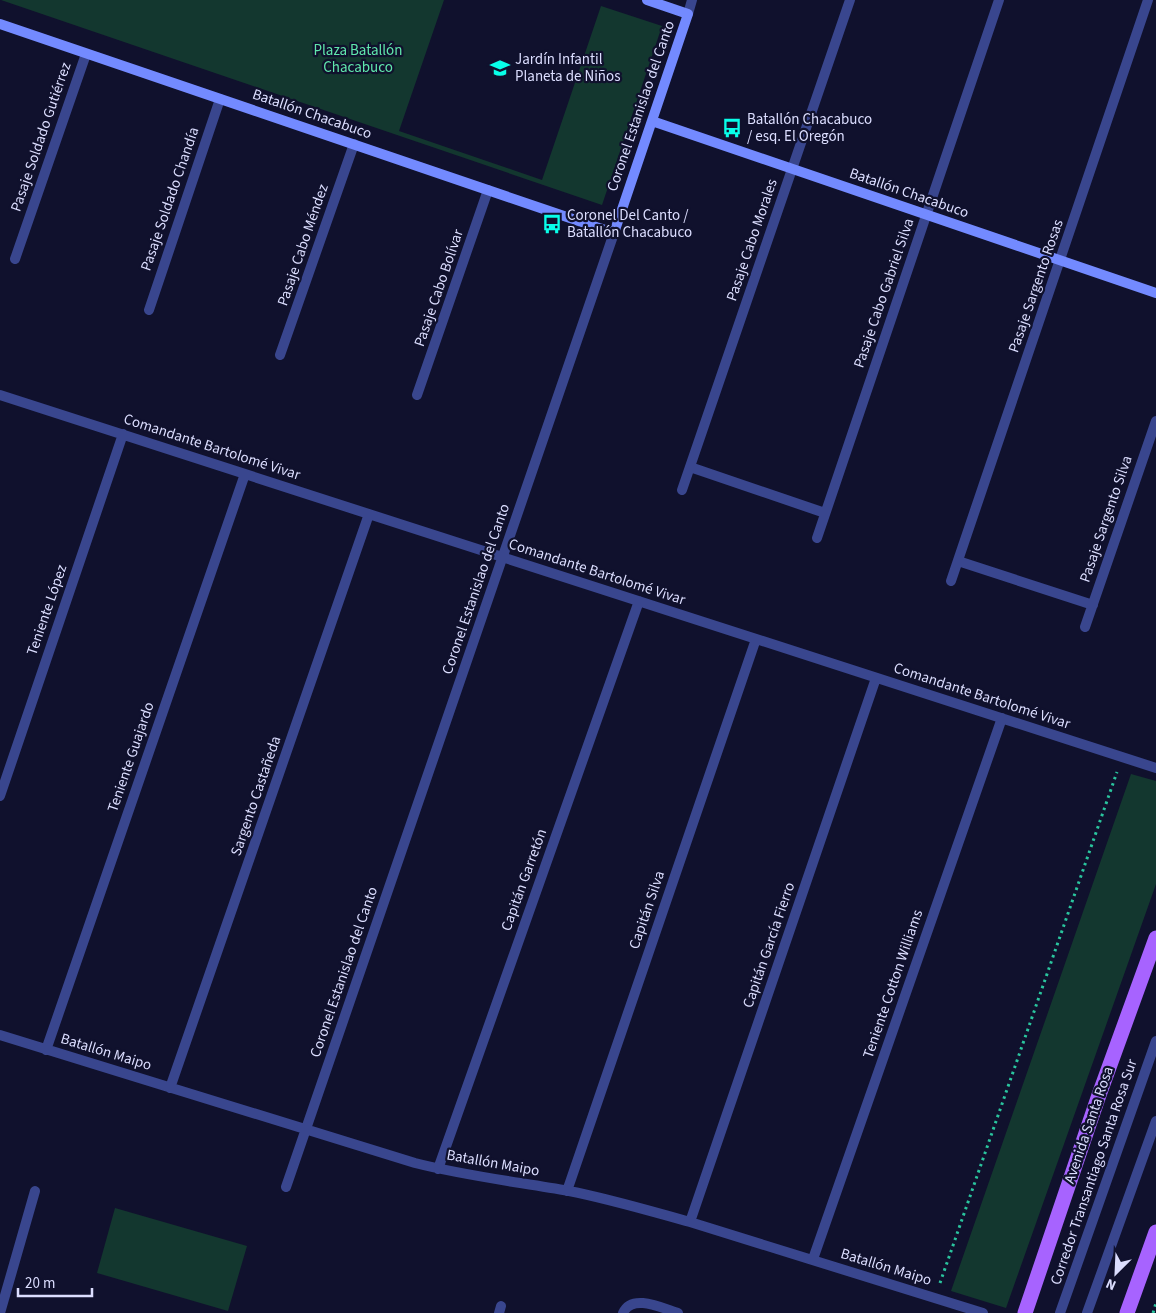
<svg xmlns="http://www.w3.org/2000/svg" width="1156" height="1313" font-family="'Source Sans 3',sans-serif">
  <rect width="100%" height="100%" fill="#10112d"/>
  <path fill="#13372f" d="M1,0H444L399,131L542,180L601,6L662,26L602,205Z
    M1131,774L1156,781V884L1006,1308L951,1291Z
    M115,1208L247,1246L228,1311L97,1273Z"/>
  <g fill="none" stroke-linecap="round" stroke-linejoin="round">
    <path stroke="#2ac59e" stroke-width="3" stroke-dasharray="2.5 4" stroke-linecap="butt" d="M940,1283L1117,772
      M1153,1313L1156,1303"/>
    <path stroke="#39468e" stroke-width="10" d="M0,1313L35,1191
      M499,1313L501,1306
      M623,1313C632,1293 662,1308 678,1313
      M1060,1313L1156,1041
      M1087,1313L1156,1121"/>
    <path stroke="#39468e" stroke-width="10" d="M688,14L692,0
      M15,259L86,54
      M149,310L220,99
      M280,355L354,144
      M0,395L1156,768
      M417,395L488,190
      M690,467L825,513
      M682,490L850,0
      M817,538L999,0
      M958,561L1093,605
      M951,581L1148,0
      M1085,627L1156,421
      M0,796L123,434
      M0,1035L415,1163C466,1176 518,1182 569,1191C610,1199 650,1211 690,1222L983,1313
      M46,1050L245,474
      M170,1088L369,514
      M438,1169L639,601
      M286,1187L614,233
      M567,1191L756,639
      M690,1222L876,678
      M813,1259L1002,718"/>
    <path stroke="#738aff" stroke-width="10" d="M0,24L614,233L688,14L647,0
      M652,121L1156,293"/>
    <path stroke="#a763ff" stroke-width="15" d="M1025,1313L1099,1095L1156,938
      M1127,1313L1156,1232"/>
  </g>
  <defs>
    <symbol id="school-bare" viewBox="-9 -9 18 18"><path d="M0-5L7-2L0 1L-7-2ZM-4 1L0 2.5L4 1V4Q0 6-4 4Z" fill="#08ffe9" stroke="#10112d" stroke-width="2.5" paint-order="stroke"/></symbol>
    <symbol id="bus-bare" viewBox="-9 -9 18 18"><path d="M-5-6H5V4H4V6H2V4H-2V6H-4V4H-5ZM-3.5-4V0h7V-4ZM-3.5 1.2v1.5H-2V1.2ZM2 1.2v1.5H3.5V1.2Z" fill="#08ffe9" stroke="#10112d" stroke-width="2.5" paint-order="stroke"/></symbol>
  </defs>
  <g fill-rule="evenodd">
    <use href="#school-bare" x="486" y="54" width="28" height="28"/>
    <use href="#bus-bare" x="718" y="114" width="28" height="28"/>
    <use href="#bus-bare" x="538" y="210" width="28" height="28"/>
  </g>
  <g text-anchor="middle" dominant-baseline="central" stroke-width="4.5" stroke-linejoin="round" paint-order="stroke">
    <g font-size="15" fill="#60e7ac" stroke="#10112d">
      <text x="358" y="50">Plaza Batallón<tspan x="358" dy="17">Chacabuco</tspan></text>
    </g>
    <g font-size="15" fill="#dcdeff" stroke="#10112d" text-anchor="start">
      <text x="515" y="59">Jardín Infantil<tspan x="515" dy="17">Planeta de Niños</tspan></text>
      <text x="747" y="119">Batallón Chacabuco<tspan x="747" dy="17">/ esq. El Oregón</tspan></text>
      <text x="567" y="215">Coronel Del Canto /<tspan x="567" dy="17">Batallón Chacabuco</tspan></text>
    </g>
    <g font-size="15" fill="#dcdeff" stroke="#10112d">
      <text transform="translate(641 106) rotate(-71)">Coronel Estanislao del Canto</text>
      <text transform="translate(312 114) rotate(19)">Batallón Chacabuco</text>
      <text transform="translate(41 137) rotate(-71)">Pasaje Soldado Gutiérrez</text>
      <text transform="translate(909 193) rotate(19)">Batallón Chacabuco</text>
      <text transform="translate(170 199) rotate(-71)">Pasaje Soldado Chandía</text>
      <text transform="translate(752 240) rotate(-71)">Pasaje Cabo Morales</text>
      <text transform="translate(303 245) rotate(-71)">Pasaje Cabo Méndez</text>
      <text transform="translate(1036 286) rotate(-71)">Pasaje Sargento Rosas</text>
      <text transform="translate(439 288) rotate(-71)">Pasaje Cabo Bolívar</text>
      <text transform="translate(884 293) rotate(-71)">Pasaje Cabo Gabriel Silva</text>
      <text transform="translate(212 447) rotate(18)">Comandante Bartolomé Vivar</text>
      <text transform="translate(1106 519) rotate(-71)">Pasaje Sargento Silva</text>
      <text transform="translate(597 572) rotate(18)">Comandante Bartolomé Vivar</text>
      <text transform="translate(476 589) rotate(-71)">Coronel Estanislao del Canto</text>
      <text transform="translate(47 610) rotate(-71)">Teniente López</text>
      <text transform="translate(982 696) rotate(18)">Comandante Bartolomé Vivar</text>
      <text transform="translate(131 757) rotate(-71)">Teniente Guajardo</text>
      <text transform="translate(256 796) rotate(-71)">Sargento Castañeda</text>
      <text transform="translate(524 880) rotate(-70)">Capitán Garretón</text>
      <text transform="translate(647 910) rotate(-71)">Capitán Silva</text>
      <text transform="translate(769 945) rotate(-71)">Capitán García Fierro</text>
      <text transform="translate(344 972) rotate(-71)">Coronel Estanislao del Canto</text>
      <text transform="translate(893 984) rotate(-71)">Teniente Cotton Williams</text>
      <text transform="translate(106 1052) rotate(17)">Batallón Maipo</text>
      <text transform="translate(1089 1125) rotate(-71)">Avenida Santa Rosa</text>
      <text transform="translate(493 1163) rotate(10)">Batallón Maipo</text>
      <text transform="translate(1094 1172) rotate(-71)">Corredor Transantiago Santa Rosa Sur</text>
      <text transform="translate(886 1267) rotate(17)">Batallón Maipo</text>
    </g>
  </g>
  <g transform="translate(1116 1273) rotate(204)" stroke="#10112d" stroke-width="4" paint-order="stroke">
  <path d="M0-4L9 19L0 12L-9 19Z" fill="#dcdeff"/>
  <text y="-8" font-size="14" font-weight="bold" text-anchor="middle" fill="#dcdeff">N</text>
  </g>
  <path d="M18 1288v8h74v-8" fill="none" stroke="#dcdeff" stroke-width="2.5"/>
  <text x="25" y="1288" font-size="15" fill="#dcdeff" stroke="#10112d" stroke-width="4" paint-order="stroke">20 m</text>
</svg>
